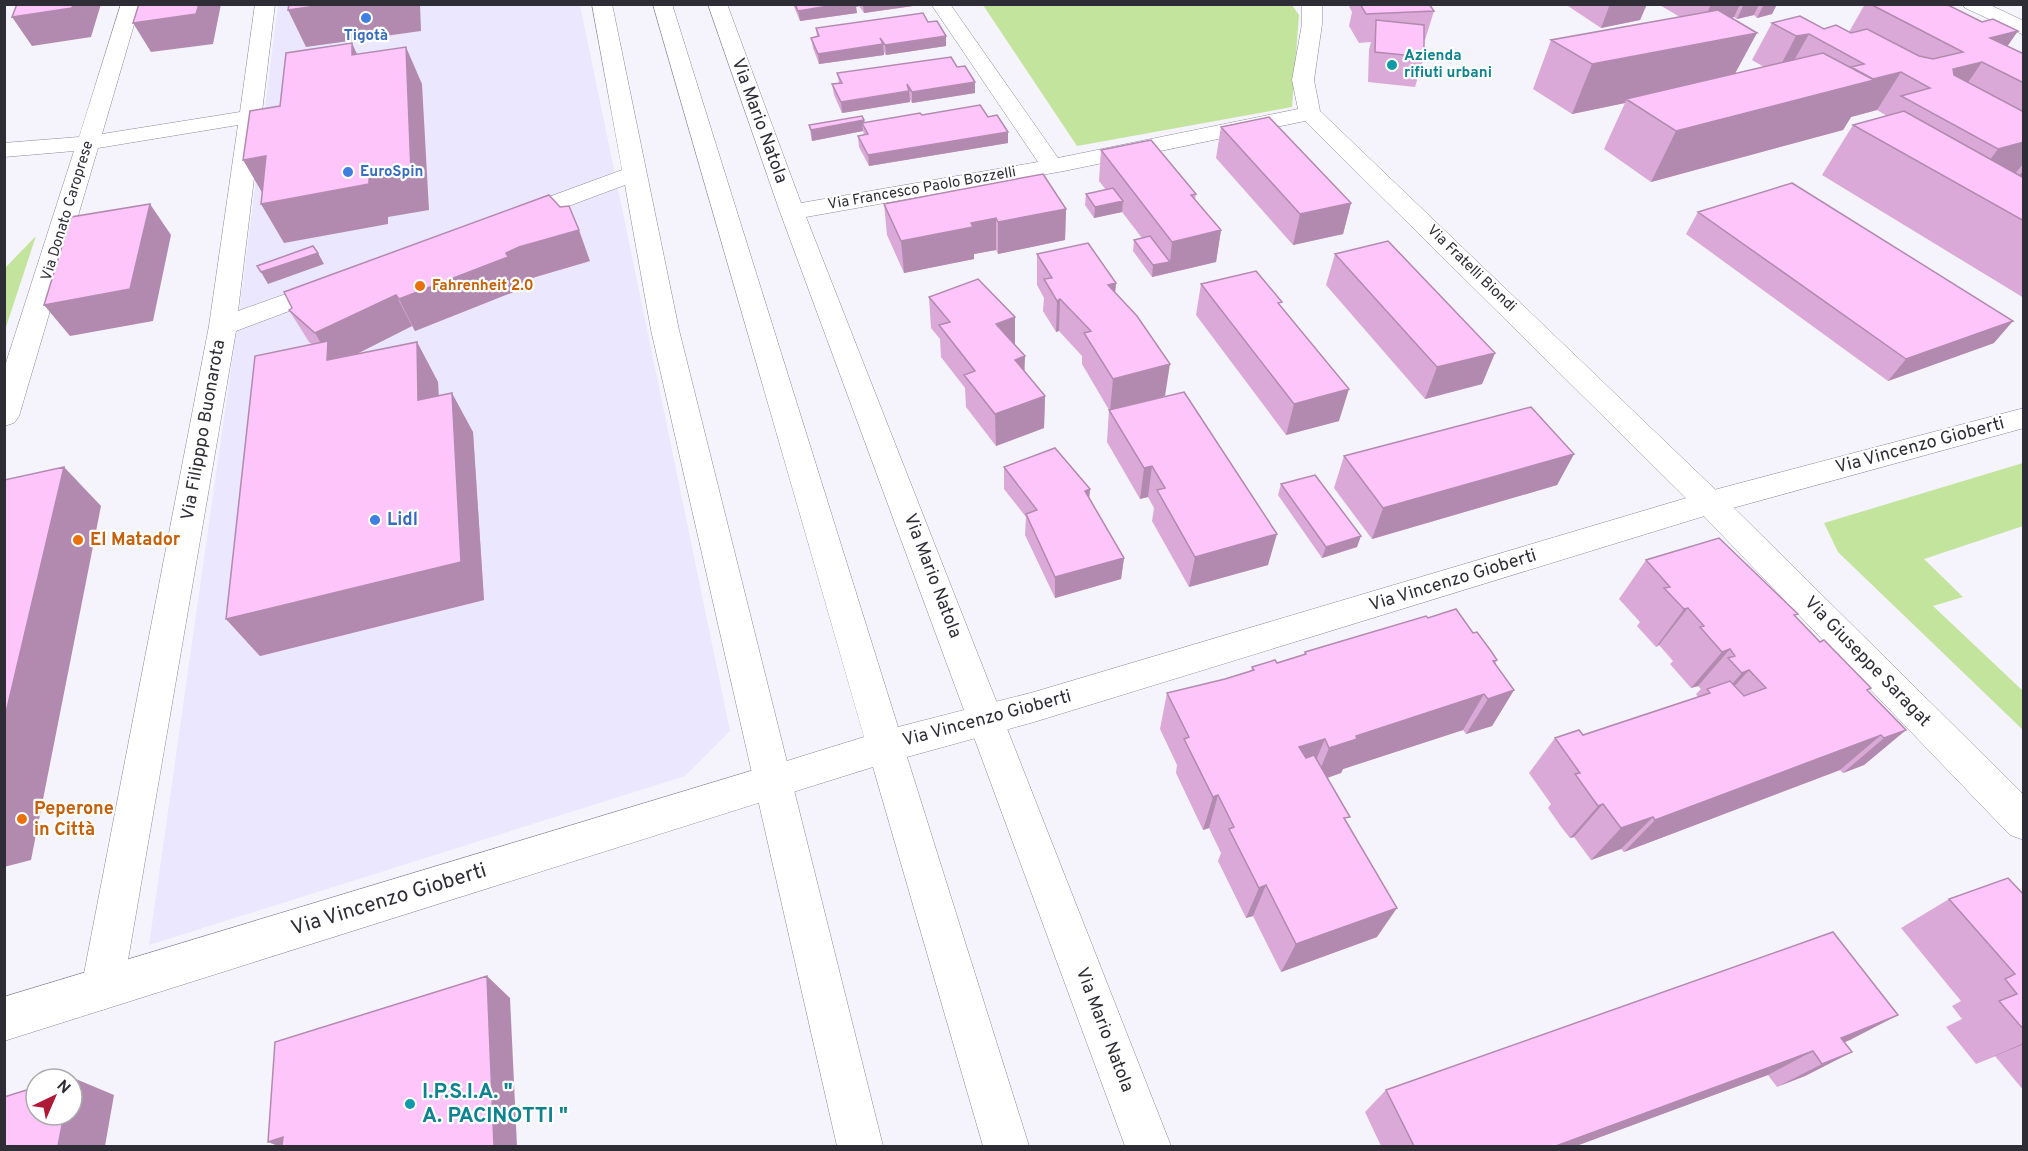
<svg xmlns="http://www.w3.org/2000/svg" width="2028" height="1151" font-family="Overpass,sans-serif">
  <rect width="100%" height="100%" fill="#f5f3fc"/>
  <path fill="#ebe7fe" d="M278,5H580L730,731L685,776L149,945L240,306Z"/>
  <path fill="#c3e49d" d="M983,5H1292L1299,15L1292,107L1077,146Z
    M36,236L5,330V268Z
    M2023,463V526L1924,559L1963,597L1933,606L2023,691V730L1838,552L1824,523Z"/>
  <g fill="none" stroke-linecap="round" stroke-linejoin="round">
    <defs>
      <path id="minor" d="M121,4H140L102,134L240,112L255,4H275L238,311L331,278L340,280L344,286L340,292L236,331L123,989L117,1004L102,1010L87,1004L81,989L209,326L238,125L98,148L19,416L14,423L4,426V369L74,151L4,157V143L79,137Z
        M592,4H612L679,330L883,1146H837L651,330L625,185L523,223L514,225L505,223L502,218L505,213L622,170Z
        M708,4H727L801,203L1038,162L931,4H950L1058,158L1298,109L1292,80L1302,24V4H1322V24L1314,80L1320,111L1721,495L2024,795V840L2010,835L1699,511L1305,121L1064,171L806,217L1171,1146H1125L780,212Z
        M1963,4H1988L2024,21V35L1965,8Z"/>
      <path id="tertiary" d="M653,4H672L898,727L1034,692L1710,491L2024,408V428L1711,514L1034,722L907,757L1029,1146H983L873,767L774,798L761,793L755,781L761,769L864,737Z"/>
      <path id="secondary" d="M774,764L787,769L793,781L787,793L774,798L4,1041V997Z"/>
    </defs>
    <use href="#minor" stroke="#8d899d" stroke-width="1"/>
    <use href="#tertiary" stroke="#8d899d" stroke-width="1"/>
    <use href="#secondary" stroke="#8d899d" stroke-width="1"/>
    <use href="#minor" fill="#fff" fill-rule="evenodd"/>
    <use href="#tertiary" fill="#fff" fill-rule="evenodd"/>
    <use href="#secondary" fill="#fff" fill-rule="evenodd"/>
  </g>
  <path fill="#daa9d7" d="M793,4H920V5L864,13L859,6L856,7L857,13L800,21Z
    M1348,4H1429L1434,11L1425,40H1424V57L1415,87L1368,82L1369,50L1371,42L1359,43L1349,26L1352,12Z
    M1565,4H1647L1640,20L1601,28Z
    M1658,4H1777L1772,14L1757,18L1754,15L1737,19L1734,17L1732,18L1736,74L1764,67L1752,60L1772,23L1849,32L1865,4H1946L2007,46L2024,54V176H2020L2024,178V298L1822,175L1853,125L1887,116L1877,110L1851,117L1843,130L1651,182L1604,149L1625,103L1572,114L1533,89L1551,40L1680,17Z
    M928,22L946,46L886,55L884,52V55L819,64L813,48L811,38L817,37L816,28Z
    M957,67L975,82V93L912,103L909,98L910,102L842,113L834,95L832,84L839,83L837,73Z
    M922,115L988,117L1008,132V143L869,166L859,147L858,136L864,135L863,131L812,141L809,125L864,120L865,123Z
    M1221,127L1351,203L1343,234L1293,245L1216,158Z
    M1101,150L1196,194L1195,200L1221,230L1216,262L1152,277L1133,251L1134,240L1142,238L1122,212L1094,218L1085,205L1086,194L1106,190L1099,181Z
    M884,204L1066,209L1065,240L998,254L996,250L974,254V259L904,273L887,235Z
    M1698,212L1994,343L1888,381L1686,234Z
    M1037,254L1116,283L1115,293L1165,396L1136,404L1268,565L1189,587L1152,521L1154,508L1148,497L1140,499L1107,442L1109,410L1082,364V356L1059,331L1056,332L1043,311L1044,298L1037,285Z
    M1335,254L1495,353L1482,384L1425,399L1326,285Z
    M590,261L532,278L519,284L521,289L415,331L412,326L356,354L417,342L438,382L439,396L473,432L484,600L260,656L226,619L312,344L309,342L289,310Z
    M1201,284L1281,306L1339,421L1286,435L1196,315Z
    M929,297L1015,345L1024,371L1045,396L1044,428L996,446L966,407L965,388L941,357L940,339L931,328Z
    M1574,454L1557,485L1372,539L1334,488L1344,456Z
    M1004,467L1090,489L1089,498L1124,558L1121,579L1055,598L1025,535L1026,517L1004,489Z
    M1281,484L1357,547L1322,558L1278,495Z
    M1646,560L1795,617L1906,730L1864,765L1843,773L1840,770L1624,852L1621,849L1591,860L1574,837L1570,838L1562,828L1548,808L1551,804L1529,773L1555,738L1583,735L1698,697L1696,694L1701,689L1698,686L1691,688L1670,664L1673,661L1659,645L1656,647L1637,626L1640,622L1619,599Z
    M1428,618L1473,633L1497,660L1495,664L1514,690L1492,726L1466,734L1463,730L1343,769L1341,773L1327,778L1347,823L1377,937L1281,972L1253,916L1246,918L1218,861L1221,853L1209,828L1203,830L1176,773L1177,765L1160,729L1167,693L1225,679L1251,671L1252,667L1277,663L1303,655L1305,652Z
    M2024,895V1091L1995,1056L1976,1064L1946,1027L1962,1019L1952,1006L1961,1001L1901,928L1949,899Z
    M1898,1015L1845,1042L1852,1052L1805,1076L1777,1087L1768,1075L1576,1146H1381L1365,1112L1386,1090Z"/>
  <path fill="#b28aaf" d="M73,4H101L91,37L32,46L12,17Z
    M199,4H221L213,44L151,52L133,23Z
    M330,4H420L421,31L306,47L288,10Z
    M841,4H859V6L856,7L857,13L800,21L798,11Z
    M863,4H920V5L864,13Z
    M1610,4H1647L1640,20L1601,28Z
    M1711,4H1740L1734,17L1700,29Z
    M1744,4H1759L1754,15L1737,19Z
    M1764,4H1777L1772,14L1757,18Z
    M2018,31L1993,67L1982,62L1956,100L1953,69L1990,38Z
    M1757,33L1731,81L1626,99L1625,103L1572,114L1592,64Z
    M1809,34L1788,71L1776,74L1796,36Z
    M946,36V46L886,55L885,45Z
    M352,43L369,81L352,55Z
    M883,44L884,55L819,64L818,54Z
    M406,47L422,84L429,210L388,217V224L284,243L261,204L369,178Z
    M1901,72L1877,110L1851,117L1843,130L1651,182L1676,131Z
    M975,82V93L912,103V92Z
    M909,91L910,102L842,113L841,102Z
    M864,120L866,130L862,123L863,131L812,141L811,130Z
    M1008,132V143L869,166L868,155Z
    M2024,142V163L2013,176L1969,188L1998,149Z
    M266,156V199L243,160Z
    M2024,170V176L2018,177Z
    M1123,201L1122,212L1094,218L1095,207Z
    M1351,203L1343,234L1293,245L1300,214Z
    M150,204L171,235L153,321L70,336L44,305Z
    M1066,209L1065,240L998,254V222Z
    M996,218V250L974,254V259L904,273L901,241L971,223Z
    M579,230L590,261L532,278L519,284L521,289L415,331L399,299L519,247Z
    M1221,230L1216,262L1152,277L1153,265L1170,262L1172,242Z
    M318,253L324,264L268,284L261,272Z
    M1116,283L1113,314L1108,285Z
    M396,295L412,326L341,362L327,360V354L315,333Z
    M1060,299L1059,331L1056,332L1057,301Z
    M1015,317V349L996,324Z
    M2013,321L1994,343L1888,381L1906,359Z
    M417,342L438,382L440,440L418,400Z
    M1495,353L1482,384L1425,399L1437,367Z
    M1025,356L1024,388L1015,360Z
    M1170,364L1165,396L1110,411L1113,379Z
    M1349,389L1339,421L1286,435L1294,404Z
    M452,393L473,432L484,600L260,656L226,619Z
    M1045,396L1044,428L996,446L995,414Z
    M1574,454L1557,485L1372,539L1383,508Z
    M1152,466L1148,497L1140,499L1144,468Z
    M64,467L101,506L31,860L4,867V721Z
    M1090,489L1088,511L1085,491Z
    M1277,534L1268,565L1189,587L1195,557Z
    M1361,536L1357,547L1322,558L1326,547Z
    M1124,558L1121,579L1055,598V577Z
    M1688,608L1659,645L1656,647L1684,609Z
    M1730,649L1698,686L1691,688L1722,652Z
    M1749,670L1716,707L1709,709L1742,673Z
    M1514,690L1492,726L1466,734L1488,699Z
    M1484,694L1463,730L1343,769L1341,773L1315,782L1329,748L1356,736Z
    M1906,730L1864,765L1843,773L1884,738Z
    M1881,735L1840,770L1624,852L1655,820Z
    M1325,739L1310,774L1299,747Z
    M1218,795L1209,828L1203,830L1213,797Z
    M1603,804L1574,837L1570,838L1598,806Z
    M1653,817L1621,849L1591,860L1621,828Z
    M1266,885L1253,916L1246,918L1259,888Z
    M1397,908L1377,937L1281,972L1296,944Z
    M487,976L510,998L517,1146H494Z
    M1898,1015L1850,1040L1815,1054L1841,1038Z
    M2024,1043V1044L1976,1064Z
    M1813,1051L1768,1075L1576,1146H1556Z
    M1852,1052L1805,1076L1777,1087L1822,1064Z
    M71,1077L114,1095L105,1146H58L64,1115H72Z
    M283,1137L303,1146H278L268,1142Z"/>
  <path fill="#fec5fa" stroke="#b28aaf" stroke-width="1.5" d="M17,4H73L72,8L12,17Z
    M139,4H199L196,14L133,23Z
    M289,4H330L288,10Z
    M795,4H841L798,11Z
    M1360,4H1429L1434,11L1366,14Z
    M1879,4H1946L1982,22L1993,19L2018,31L1990,38L2024,54V83L1982,62L1953,69L1954,75L2024,112V142L1998,149L1901,96L1930,88L1901,72L1873,79L1851,67L1864,64L1809,34L1796,36L1772,23L1800,16L1824,29L1836,25L1851,33L1867,29L1919,56L1933,59L1963,52L1874,6Z
    M1718,10L1757,33L1592,64L1551,40Z
    M923,13L928,22L937,21L946,36L885,45L880,38L883,44L818,54L811,38L819,36L816,28Z
    M1376,20L1424,25V57L1375,52Z
    M352,43V55L406,47L411,171L369,178V184L261,204L266,156L243,160L250,111L280,106L286,53Z
    M1823,53L1874,80L1676,131L1626,99Z
    M951,57L957,67L965,66L975,82L912,92L907,84L909,91L841,102L832,84L842,83L837,73Z
    M980,105L988,117L997,115L1008,132L868,155L858,136L868,134L862,123L920,113L922,115Z
    M1904,111L2024,178V221L1853,125Z
    M862,116L864,120L811,130L809,125Z
    M1269,117L1351,203L1300,214L1221,127Z
    M1151,140L1196,194L1191,195L1221,230L1172,242L1101,150Z
    M1043,174L1066,209L998,222L996,218L971,223L973,227L901,241L884,204Z
    M1792,183L2013,321L1906,359L1698,212Z
    M1113,188L1123,201L1095,207L1086,194Z
    M549,195L560,207L569,206L579,230L519,247L506,253L508,257L399,299L396,295L315,333L289,310L292,308L284,292Z
    M150,204L130,289L44,305L71,217Z
    M1150,236L1170,262L1153,265L1134,240Z
    M1388,241L1495,353L1437,367L1335,254Z
    M1088,243L1116,283L1108,285L1137,316L1170,364L1113,379L1084,333L1091,331L1060,299L1057,301L1044,279L1052,278L1037,254Z
    M313,246L318,253L261,272L257,266Z
    M1256,271L1282,302L1278,303L1349,389L1294,404L1201,284Z
    M978,279L1015,317L996,324L1025,356L1015,360L1045,396L995,414L964,375L975,371L939,325L950,322L929,297Z
    M328,341L327,360L417,342L418,400L452,393L461,562L226,619L255,356Z
    M1184,392L1277,534L1195,557L1157,490L1165,488L1152,466L1144,468L1109,410Z
    M1531,407L1574,454L1383,508L1344,456Z
    M1055,448L1090,489L1085,491L1124,558L1055,577L1026,514L1037,510L1004,467Z
    M64,467L4,721V480Z
    M1315,475L1361,536L1326,547L1281,484Z
    M1719,538L1798,614L1794,615L1820,642L1824,640L1871,688L1867,690L1906,730L1884,738L1881,735L1655,820L1653,817L1621,828L1603,804L1598,806L1590,795L1575,774L1580,773L1555,738L1579,730L1583,735L1710,693L1707,689L1730,681L1744,696L1766,688L1749,670L1742,673L1728,658L1735,656L1730,649L1722,652L1700,627L1704,626L1688,608L1684,609L1664,588L1670,587L1646,560Z
    M1456,609L1473,633L1477,632L1491,651L1497,660L1493,661L1514,690L1488,699L1484,694L1356,736L1357,739L1329,748L1325,739L1299,747L1306,758L1314,755L1350,817L1344,818L1397,908L1296,944L1266,885L1259,888L1229,829L1234,827L1218,795L1213,797L1184,739L1189,737L1167,693L1225,679L1254,670L1252,667L1275,660L1277,663L1306,654L1305,652L1426,616L1428,618Z
    M2008,878L2024,895V1030L1999,1001L2017,994L2005,979L2015,974L1949,899Z
    M1833,932L1898,1015L1841,1038L1852,1052L1822,1064L1813,1051L1556,1146H1414L1386,1090Z
    M487,976L494,1146H282L283,1137L268,1142L275,1042Z
    M36,1087V1115H64L58,1146H4V1097Z"/>
  <g fill="#3f7fe0" stroke="#fff" stroke-width="2">
    <circle cx="366" cy="18" r="6"/>
    <circle cx="348" cy="172" r="6"/>
    <circle cx="375" cy="520" r="6"/>
  </g>
  <g fill="#0f9aa8" stroke="#fff" stroke-width="2">
    <circle cx="1392" cy="65" r="6"/>
    <circle cx="410" cy="1104" r="6"/>
  </g>
  <g fill="#e8710a" stroke="#fff" stroke-width="2">
    <circle cx="420" cy="286" r="6"/>
    <circle cx="78" cy="540" r="6"/>
    <circle cx="22" cy="819" r="6"/>
  </g>
  <g text-anchor="middle" dominant-baseline="central" stroke-width="4.5" stroke-linejoin="round" paint-order="stroke">
    <g font-size="15" font-weight="bold" fill="#366cbe" stroke="#fff">
      <text x="366" y="36">Tigotà</text>
      <text x="360" y="172" text-anchor="start">EuroSpin</text>
    </g>
    <g font-size="15" font-weight="bold" fill="#0d838f" stroke="#fff" text-anchor="start">
      <text x="1404" y="56">Azienda<tspan x="1404" dy="17">rifiuti urbani</tspan></text>
    </g>
    <g font-size="15" fill="#2e2d35" stroke="#fff">
      <text transform="translate(922 189) rotate(-10)">Via Francesco Paolo Bozzelli</text>
      <text transform="translate(68 211) rotate(-73)">Via Donato Caroprese</text>
      <text transform="translate(1471 269) rotate(44)">Via Fratelli Biondi</text>
    </g>
    <g font-size="15" font-weight="bold" fill="#c56008" stroke="#fff" text-anchor="start">
      <text x="432" y="286">Fahrenheit 2.0</text>
    </g>
    <g font-size="18" fill="#2e2d35" stroke="#fff">
      <text transform="translate(759 121) rotate(70)">Via Mario Natola</text>
      <text transform="translate(204 430) rotate(-80)">Via Filipppo Buonarota</text>
      <text transform="translate(1920 446) rotate(-15)">Via Vincenzo Gioberti</text>
      <text transform="translate(932 576) rotate(69)">Via Mario Natola</text>
      <text transform="translate(1453 581) rotate(-17)">Via Vincenzo Gioberti</text>
      <text transform="translate(1867 662) rotate(46)">Via Giuseppe Saragat</text>
      <text transform="translate(987 719) rotate(-15)">Via Vincenzo Gioberti</text>
      <text transform="translate(1104 1030) rotate(69)">Via Mario Natola</text>
    </g>
    <g font-size="18" font-weight="bold" fill="#366cbe" stroke="#fff" text-anchor="start">
      <text x="387" y="520">Lidl</text>
    </g>
    <g font-size="18" font-weight="bold" fill="#c56008" stroke="#fff" text-anchor="start">
      <text x="90" y="540">El Matador</text>
      <text x="34" y="809">Peperone<tspan x="34" dy="21">in Città</tspan></text>
    </g>
    <g font-size="21" fill="#2e2d35" stroke="#fff">
      <text transform="translate(389 900) rotate(-17)">Via Vincenzo Gioberti</text>
    </g>
    <g font-size="21" font-weight="bold" fill="#0d838f" stroke="#fff" text-anchor="start">
      <text x="422" y="1092">I.P.S.I.A. "<tspan x="422" dy="24">A. PACINOTTI "</tspan></text>
    </g>
  </g>
  <rect width="2028" height="1151" fill="none" stroke="#2e2d35" stroke-width="12"/>
  <g transform="translate(54 1097) rotate(44)"><circle r="28" fill="#ffffff" stroke="#ababae" stroke-width="1.5"/>
  <path d="M0-4.5L10 22L0 15L-10 22Z" fill="#ad1936"/>
  <text y="-9" font-size="16" font-weight="bold" text-anchor="middle" fill="#2e2d35">N</text>
  </g>
</svg>
